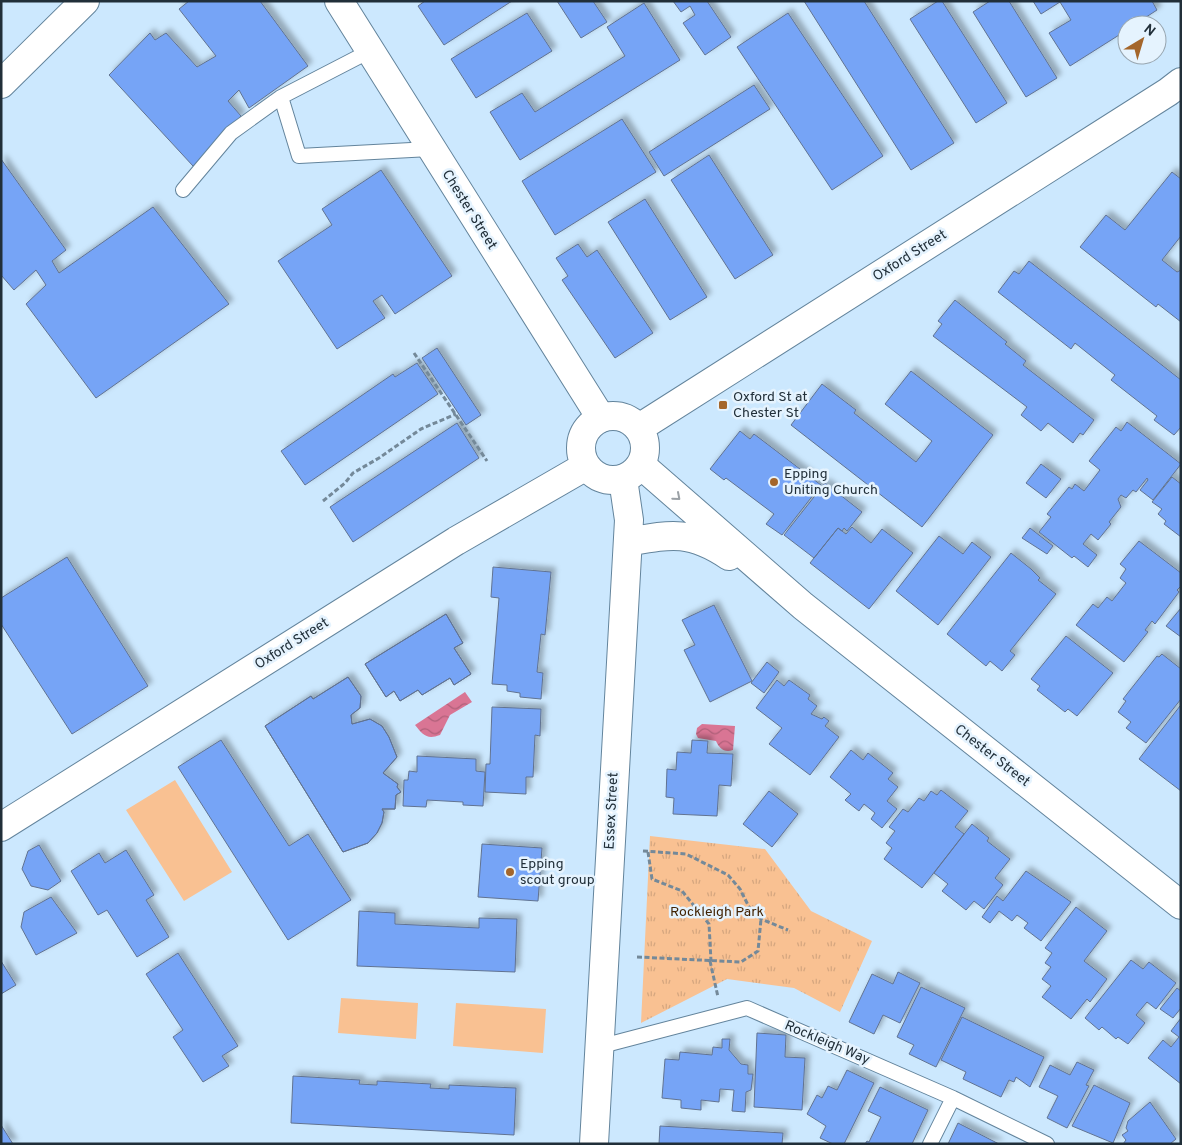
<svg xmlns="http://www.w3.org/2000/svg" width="1182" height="1145" font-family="Overpass,sans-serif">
  <defs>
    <pattern id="park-tufts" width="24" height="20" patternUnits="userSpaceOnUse" patternTransform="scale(1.25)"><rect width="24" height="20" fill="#f9c192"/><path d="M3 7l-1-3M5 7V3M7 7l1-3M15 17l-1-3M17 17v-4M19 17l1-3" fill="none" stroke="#d5a67f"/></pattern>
    <pattern id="water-waves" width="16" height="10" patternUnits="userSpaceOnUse" patternTransform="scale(1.25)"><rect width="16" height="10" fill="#d97594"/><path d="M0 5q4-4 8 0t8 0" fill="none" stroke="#b0607a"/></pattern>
    <filter id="shadow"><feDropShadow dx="4.5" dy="-4.5" stdDeviation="2.5" flood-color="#0004"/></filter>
  </defs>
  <rect width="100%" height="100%" fill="#cce8fe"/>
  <path fill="url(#park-tufts)" d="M650,836L765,849L811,911L872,941L840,1012L794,988L727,979L641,1023Z"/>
  <path fill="#f9c192" d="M175,780L232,872L184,901L126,810Z
    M341,998L418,1003L416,1039L338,1033Z
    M456,1003L546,1009L543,1053L453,1046Z"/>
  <path fill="url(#water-waves)" d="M465,692L472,702L450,715L440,735C427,740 423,735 415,725Z
    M702,724L735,726L733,750C724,753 719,748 716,741L698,738L696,734L697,728Z"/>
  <path fill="#76a4f6" stroke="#617391" filter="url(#shadow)" d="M189,1H260L308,66L249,108L239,90L228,101L241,116L193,166L109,75L150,33L155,40L166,33L197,67L216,56L179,9Z
    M425,1H512L444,45L418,6Z
    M557,1H593L607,22L581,38Z
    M673,1H707L731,37L705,55L683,23L695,15L690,6L681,12Z
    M804,1H864L954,143L911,170Z
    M938,1H942L1007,103L976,123L910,19Z
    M990,1H1009L1057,78L1026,97L973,12Z
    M1033,1H1152L1157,10L1134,25H1127V30L1070,66L1049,33L1071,20L1060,2L1041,14Z
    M644,3L680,60L520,160L490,112L522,93L535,112L625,56L607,27Z
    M527,13L552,51L476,98L451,59Z
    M788,13L883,156L832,190L737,47Z
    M754,85L770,109L664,176L649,152Z
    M622,119L656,172L555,235L522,181Z
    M709,155L773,255L735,279L671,180Z
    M1,159L66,250L52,261L59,273L153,207L229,304L96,398L26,304L46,285L36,270L14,290L1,275Z
    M381,170L452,276L395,314L382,295L373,301L385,318L337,349L278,261L332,225L322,209Z
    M1172,172L1181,179V236L1162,260L1177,272L1181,270V322L1158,304L1156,307L1080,247L1106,215L1125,230Z
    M645,199L707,297L670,320L608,222Z
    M578,244L587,257L597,250L653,333L615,358L562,280L568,276L556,258Z
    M1029,261L1181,380V427L1174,435L1154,420L1157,416L1111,380L1115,375L1075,343L1071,349L998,292L1014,271L1019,274Z
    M955,300L1007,342L1005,344L1026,361L1023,365L1094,420L1083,435L1080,433L1073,443L1048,423L1041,431L1021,415L1027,407L933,336L942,324L938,321Z
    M437,348L481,415L466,425L422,358Z
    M417,363L438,394L305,485L281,451L393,374L395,377Z
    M911,371L993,435L922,527L791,425L822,384L856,410L854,413L916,462L932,441L885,404Z
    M1127,422L1181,464L1153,500L1140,490L1148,480L1147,478L1136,492L1133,490L1126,498L1121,495L1118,499L1121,507L1109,522L1111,524L1098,540L1091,534L1083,544L1097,555L1088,567L1074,556L1072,558L1039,532L1051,517L1047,514L1069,487L1072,489L1075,484L1084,491L1100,470L1089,461L1116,427L1121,431Z
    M457,423L479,458L353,542L330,507Z
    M740,431L750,439L754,434L821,485L782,535L766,524L774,514L726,478L724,480L710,469Z
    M1041,464L1061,479L1046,498L1026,483Z
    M1172,477L1181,484V537L1164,524L1166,521L1158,514L1162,509L1152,502Z
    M825,483L862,512L847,531L844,528L842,531L838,528L814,558L784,535Z
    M852,527L871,543L882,529L913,553L869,609L810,563L838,528L846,534Z
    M1030,528L1053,546L1047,554L1022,538Z
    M939,536L963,554L972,542L991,557L938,625L896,591Z
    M1139,541L1181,573V586L1177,590L1179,592L1155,624L1152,621L1145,630L1148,632L1124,662L1076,625L1093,604L1098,608L1107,597L1112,601L1126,583L1120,578L1126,569L1120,564Z
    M1011,553L1031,569L1040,578L1038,580L1056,594L1010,651L1015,655L1002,671L990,661L986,666L947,634Z
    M67,557L148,686L72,734L1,624V598Z
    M493,567L551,572L545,635L541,634L537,672L543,673L541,699L520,697V693L507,691V685L492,684L499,598L491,597Z
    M714,605L752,681L710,702L684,650L695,645L682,620Z
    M1181,608V637L1166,626Z
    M446,614L463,643L454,648L471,674L454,685L450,678L422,695L418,690L400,701L394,691L386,697L365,664Z
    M446,614L463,643L454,648L471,674L454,685L450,678L422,695L418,690L400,701L394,691L386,697L365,664Z
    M1066,636L1113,673L1077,716L1068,709L1065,712L1037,690L1040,686L1031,679Z
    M1162,654L1181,669V699L1146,743L1126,728L1131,722L1118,712L1126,701L1123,699L1157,656L1159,657Z
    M767,662L779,672L764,693L751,683Z
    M348,677L361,696L360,708L351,715L352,724L370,719L382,726L389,737L397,757L383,773L398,784L397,787L401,792L396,795L395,809H382L384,812L382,823L377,833L368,843L343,852L265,726L311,696L313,699Z
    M348,677L361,696L360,708L351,715L352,724L370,719L382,726L389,737L397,757L383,773L398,784L397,787L401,792L396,795L395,809H382L384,812L382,823L377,833L368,843L343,852L265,726L311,696L313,699Z
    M777,680L784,686L789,680L810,695L808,699L817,706L811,714L822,719L824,717L829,721L825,726L839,737L810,775L769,744L782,728L756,708Z
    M1180,706L1181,707V791L1139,759Z
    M492,707L541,709L540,736L535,735L533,777H526V794L485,792L486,764H490Z
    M221,740L289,846L308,834L351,900L288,940L178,767Z
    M692,740L708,741L707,753L733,754L731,786L719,785L717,816L673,814L674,798L666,797L667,769L676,770L677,752L691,753Z
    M851,750L863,760L868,753L893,773L888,779L898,787L887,801L897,809L882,828L871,819L875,813L864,804L859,811L845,800L851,794L830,777Z
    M417,756L476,759V771L485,772L483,806L463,805V802L427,800L426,807L403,806L404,780H408L409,771L417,772Z
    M941,790L968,811L955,827L964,834L922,888L884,859L892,848L886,843L895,831L889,827L903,809L908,812L919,798L924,801L931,791L937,795Z
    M769,791L798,814L772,847L743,824Z
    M972,824L989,838L987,841L1010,859L995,878L1003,885L984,909L974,901L966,910L942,891L948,884L934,873Z
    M482,844L542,848L538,901L478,897Z
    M39,845L61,881L48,890L31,886L22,869L28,851Z
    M126,850L154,895L146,900L169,937L137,957L107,910L98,915L71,871L99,853L105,863Z
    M1026,871L1071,902L1041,941L1024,928L1028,923L1017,915L1012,921L999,911L990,923L982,917L997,896L1003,901Z
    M51,897L77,933L36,955L21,927L24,912Z
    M1076,907L1107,931L1084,961L1107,979L1090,1002L1087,999L1071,1019L1042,997L1051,986L1042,979L1051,967L1045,963L1052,953L1045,948Z
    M359,911L395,913V924L479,928V918L517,919L515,972L357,966Z
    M178,953L238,1046L222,1056L229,1066L203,1082L173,1037L183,1030L146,974Z
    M1131,960L1143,969L1149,962L1176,983L1156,1009L1147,1002L1136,1015L1145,1023L1128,1044L1118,1037L1116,1039L1102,1027L1099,1030L1085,1018Z
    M1,961L16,985L1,994Z
    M898,972L920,983L900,1023L883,1015L874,1034L849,1022L872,974L893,984Z
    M921,987L965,1008L936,1067L909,1054L914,1045L897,1037Z
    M1177,988L1181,991V1008L1173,1018L1160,1009Z
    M962,1017L1044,1057L1030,1087L1016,1077L1014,1082L1009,1080L1001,1097L963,1079L966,1072L941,1060Z
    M1181,1018V1084L1148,1058L1163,1040L1171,1047L1179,1037L1171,1031Z
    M757,1033L786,1035L785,1057L805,1058L802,1110L754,1107Z
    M722,1039H730L729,1050L741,1064L748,1065V1074H753L751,1090L746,1092L745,1112L732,1111L734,1090L720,1089L719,1102L701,1100V1110L681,1108V1100L662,1098L665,1059L679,1060L680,1052L712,1055L713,1047L722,1048Z
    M1077,1062L1094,1070L1086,1085L1089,1086L1067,1128L1047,1118L1058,1096L1039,1087L1050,1065L1070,1075Z
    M847,1070L874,1083L844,1144H833L820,1138L826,1126L807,1114L817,1095L822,1098L828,1086L837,1090Z
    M293,1076L360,1080L359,1084L377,1085V1081L431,1084L430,1088L449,1089V1085L516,1088L514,1135L291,1123Z
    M1094,1085L1130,1103L1113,1143L1072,1126Z
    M880,1087L928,1110L912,1144H865L867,1141L869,1142L881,1117L868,1111Z
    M1150,1102L1176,1139L1170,1144H1123L1126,1140L1122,1135L1128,1131L1126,1128L1128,1121Z
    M958,1123L999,1144H948Z
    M1,1125L13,1144H1Z
    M660,1126L783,1133L782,1144H659Z"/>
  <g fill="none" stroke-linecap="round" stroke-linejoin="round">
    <defs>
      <path id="lane" d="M370,51L281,97L299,156L430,149
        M183,190L231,133L281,97
        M598,1047L747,1008L953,1098L1047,1144
        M930,1144L953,1098"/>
      <path id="street" d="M339,1L601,418
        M1,84L85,1
        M641,465L803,606L1181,905
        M628,542C672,534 690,530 729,556
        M594,1144L629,520L623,479"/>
      <path id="secondary" d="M581 448a32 32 0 1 1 64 0a32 32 0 1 1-64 0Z
        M639,428L1168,92L1181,82
        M1,827L456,541L586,466"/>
    </defs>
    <use href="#lane" stroke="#63849c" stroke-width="16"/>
    <use href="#street" stroke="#63849c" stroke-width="30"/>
    <use href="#secondary" stroke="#63849c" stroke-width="30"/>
    <path stroke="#748999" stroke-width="3" stroke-dasharray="5 2.5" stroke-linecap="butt" d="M414,353L487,461
      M323,501L345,483L353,473L379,458L421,429L456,414
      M643,851L686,854L728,875L740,889L750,909L761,919L788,930
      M648,852L652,879L682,891L709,924L711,961
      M637,957L741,962L758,951L761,919
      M710,961L718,997"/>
    <use href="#lane" stroke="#fff" stroke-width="14"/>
    <use href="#street" stroke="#fff" stroke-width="28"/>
    <use href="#secondary" stroke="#fff" stroke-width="28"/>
  </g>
  <defs><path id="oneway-chevron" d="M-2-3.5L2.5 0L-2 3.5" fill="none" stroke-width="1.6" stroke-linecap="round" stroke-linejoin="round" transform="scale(1.25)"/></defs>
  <use stroke="#9ba1a6" href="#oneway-chevron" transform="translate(677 497) rotate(41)"/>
  <g fill="#a4662b" stroke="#e5f3fe" stroke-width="2">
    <rect x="718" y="400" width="10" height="10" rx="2.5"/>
    <circle cx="774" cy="482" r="5"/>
    <circle cx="510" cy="872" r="5"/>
  </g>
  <g text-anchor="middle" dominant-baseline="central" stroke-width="5" stroke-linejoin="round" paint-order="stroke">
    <g font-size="14" fill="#212f39" stroke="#e5f3fe">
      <text transform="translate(469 210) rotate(58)">Chester Street</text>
      <text transform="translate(910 256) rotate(-32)">Oxford Street</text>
      <text transform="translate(292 644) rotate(-32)">Oxford Street</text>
      <text transform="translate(992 756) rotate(38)">Chester Street</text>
      <text transform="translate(612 811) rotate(-87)">Essex Street</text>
      <text transform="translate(827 1043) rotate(23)">Rockleigh Way</text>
    </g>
    <g font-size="14" fill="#212f39" stroke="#e5f3fe" text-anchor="start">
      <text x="733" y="397">Oxford St at<tspan x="733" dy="16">Chester St</tspan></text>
      <text x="784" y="474">Epping<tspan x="784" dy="16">Uniting Church</tspan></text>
      <text x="520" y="864">Epping<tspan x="520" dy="16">scout group</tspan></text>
    </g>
    <g font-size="14" fill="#422303" stroke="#e5f3fe">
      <text x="717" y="912">Rockleigh Park</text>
    </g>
  </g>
  <rect width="1182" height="1145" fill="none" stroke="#212f39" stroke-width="5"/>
  <g transform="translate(1142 40) rotate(38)"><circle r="24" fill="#e5f3fe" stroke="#97a5af"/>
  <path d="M0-4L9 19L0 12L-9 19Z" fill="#a4662b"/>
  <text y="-8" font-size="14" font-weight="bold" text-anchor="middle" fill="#212f39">N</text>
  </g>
</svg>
